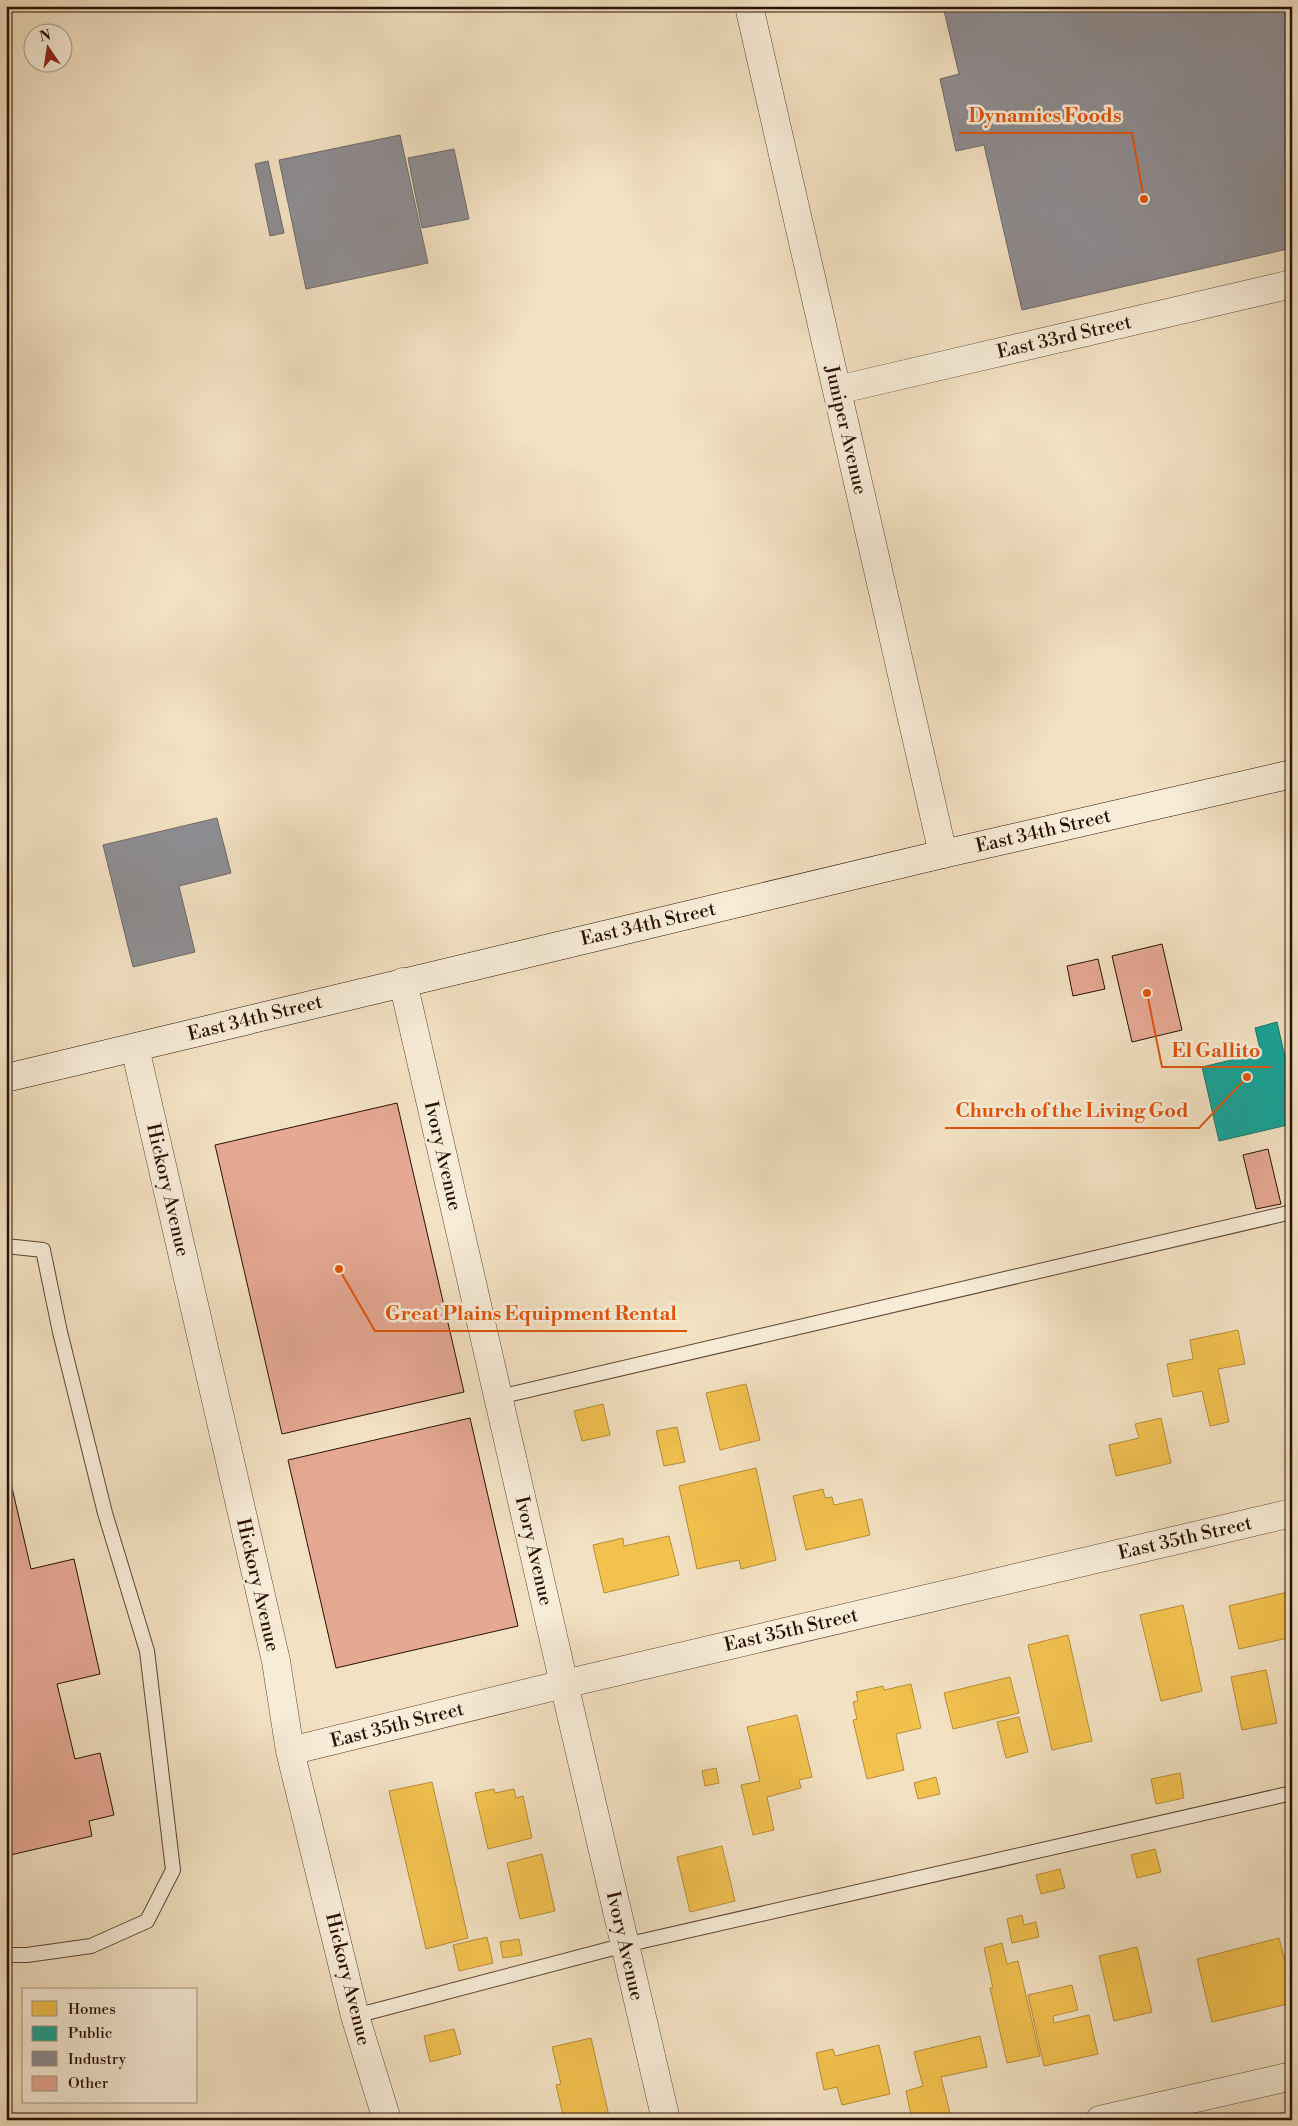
<svg xmlns="http://www.w3.org/2000/svg" width="1298" height="2126" font-family="'Libre Bodoni',serif">
  <rect width="100%" height="100%" fill="#f2e1c2"/>
  <filter id="stains"><feTurbulence type="fractalNoise" baseFrequency=".004" numOctaves="4"/><feColorMatrix values="0 0 0 0 .2 0 0 0 0 .09 0 0 0 0 .02 0 0 0 .5 -.17"/></filter>
  <radialGradient id="worn" r=".72"><stop offset=".6" stop-color="#630" stop-opacity="0"/><stop offset="1" stop-color="#630" stop-opacity=".3"/></radialGradient>
  <path fill="#f2c14e" stroke="#b68c38" d="M1238,1330L1245,1364L1218,1369L1229,1422L1210,1426L1202,1391L1173,1397L1167,1364L1193,1359L1190,1340Z
    M746,1384L760,1440L720,1450L706,1393Z
    M603,1404L610,1435L582,1441L574,1411Z
    M1161,1418L1171,1463L1116,1476L1109,1445L1139,1438L1135,1424Z
    M677,1427L685,1462L664,1466L656,1431Z
    M756,1468L776,1560L741,1569L739,1560L697,1569L679,1486Z
    M823,1489L825,1498L832,1497L834,1505L862,1499L870,1535L806,1550L793,1496Z
    M669,1536L679,1575L604,1593L593,1545L623,1538L624,1546Z
    M1292,1591V1637L1239,1649L1229,1606Z
    M1183,1605L1202,1691L1161,1701L1140,1615Z
    M1068,1635L1092,1741L1052,1750L1028,1645Z
    M1266,1670L1277,1723L1242,1730L1231,1677Z
    M1010,1677L1019,1713L953,1729L944,1693Z
    M911,1684L921,1728L896,1734L904,1770L867,1779L853,1720L857,1719L853,1702L858,1701L856,1692L883,1686L884,1690Z
    M797,1715L812,1777L799,1780L801,1788L767,1797L774,1830L753,1835L741,1785L760,1781L747,1727Z
    M1019,1717L1028,1752L1006,1758L997,1722Z
    M716,1768L719,1783L705,1786L702,1771Z
    M1180,1773L1184,1798L1156,1804L1151,1779Z
    M936,1777L940,1794L918,1799L914,1783Z
    M432,1782L468,1938L426,1949L389,1791Z
    M494,1789L495,1793L514,1789L516,1798L523,1796L532,1838L488,1849L475,1793Z
    M722,1846L735,1901L690,1912L677,1857Z
    M1155,1849L1161,1872L1137,1878L1131,1855Z
    M542,1854L555,1911L520,1919L507,1863Z
    M1060,1869L1065,1888L1041,1894L1036,1875Z
    M1022,1915L1024,1925L1036,1922L1039,1937L1012,1943L1007,1919Z
    M487,1937L493,1963L459,1971L453,1945Z
    M1279,1938L1292,1989V2003L1212,2022L1197,1959Z
    M519,1939L522,1955L503,1958L500,1942Z
    M1002,1943L1007,1964L1018,1961L1040,2056L1007,2063L990,1988H993L984,1948Z
    M1137,1947L1152,2012L1114,2021L1099,1956Z
    M1072,1985L1078,2010L1053,2016L1054,2023L1089,2015L1098,2054L1044,2066L1028,1995Z
    M454,2029L461,2054L430,2062L424,2036Z
    M980,2036L987,2067L941,2077L951,2117L941,2120H912L906,2091L923,2086L914,2052Z
    M591,2038L610,2120H560L564,2119L556,2085L561,2084L552,2047Z
    M879,2045L890,2094L842,2105L837,2087L824,2090L816,2053L833,2049L835,2056Z"/>
  <path fill="#17a398" stroke="#1d776c" d="M1277,1022L1292,1088V1124L1219,1141L1202,1067L1261,1053L1255,1028Z"/>
  <path fill="#8d8d92" stroke="#6f6868" d="M943,6H1292V248L1022,310L984,145L956,151L940,79L959,74Z
    M400,135L428,263L306,289L279,160Z
    M454,149L469,219L422,228L408,158Z
    M268,161L284,233L270,236L255,164Z
    M217,818L231,873L179,886L195,952L133,967L103,845Z"/>
  <path fill="#e4a893" stroke="#2a1105" d="M1162,944L1182,1030L1132,1042L1112,956Z
    M1098,959L1105,989L1073,996L1067,966Z
    M397,1103L464,1392L282,1434L215,1145Z
    M1268,1149L1281,1204L1256,1209L1243,1155Z
    M470,1418L518,1626L336,1668L288,1460Z
    M6,1462L31,1569L74,1559L100,1674L57,1684L75,1759L100,1753L114,1815L89,1821L92,1836L6,1856Z"/>
  <g fill="none" stroke-linecap="round" stroke-linejoin="round">
    <defs>
      <path id="service" d="M6,1246L43,1250L60,1332L105,1513L147,1651L173,1870L147,1921L91,1946L27,1955H6
        M499,1397L1292,1212
        M355,2016L625,1945L1292,1793"/>
      <path id="minor" d="M749,6L943,854
        M837,390L1292,284
        M403,982L564,1684L666,2120
        M135,1048L276,1661L290,1751L355,2016L387,2120
        M290,1751L564,1684L1292,1513
        M1100,2120L1292,2076"/>
      <path id="secondary" d="M6,1078L943,854L1292,774"/>
    </defs>
    <use href="#service" stroke="#5c4534" stroke-width="16"/>
    <use href="#minor" stroke="#5c4534" stroke-width="29"/>
    <use href="#secondary" stroke="#2a1105" stroke-width="29"/>
    <use href="#service" stroke="#f7ecd7" stroke-width="14"/>
    <use href="#minor" stroke="#f7ecd7" stroke-width="28"/>
    <use href="#secondary" stroke="#f7ecd7" stroke-width="28"/>
  </g>
  <g text-anchor="middle" dominant-baseline="central" stroke-width="5" stroke-linejoin="round" paint-order="stroke">
    <g font-size="19" fill="#2a1105" stroke="#f7ecd7">
      <text transform="translate(1064 337) rotate(-13)">East 33rd Street</text>
      <text transform="translate(846 430) rotate(77)">Juniper Avenue</text>
      <text transform="translate(1043 831) rotate(-13)">East 34th Street</text>
      <text transform="translate(648 924) rotate(-13)">East 34th Street</text>
      <text transform="translate(255 1018) rotate(-14)">East 34th Street</text>
      <text transform="translate(443 1156) rotate(77)">Ivory Avenue</text>
      <text transform="translate(168 1190) rotate(77)">Hickory Avenue</text>
      <text transform="translate(1185 1538) rotate(-13)">East 35th Street</text>
      <text transform="translate(534 1551) rotate(77)">Ivory Avenue</text>
      <text transform="translate(258 1585) rotate(77)">Hickory Avenue</text>
      <text transform="translate(791 1630) rotate(-13)">East 35th Street</text>
      <text transform="translate(397 1725) rotate(-14)">East 35th Street</text>
      <text transform="translate(625 1946) rotate(77)">Ivory Avenue</text>
      <text transform="translate(348 1979) rotate(76)">Hickory Avenue</text>
    </g>
  </g>
  <path fill="none" stroke="#de550c" stroke-width="2" d="M1144 199L1132 133H959M1147 993L1162 1067H1271M1247 1077L1199 1128H945M339 1269L375 1331H687"/>
  <g fill="#de550c" stroke="#f7ecd7" stroke-width="2">
    <circle cx="1144" cy="199" r="5"/>
    <circle cx="1147" cy="993" r="5"/>
    <circle cx="1247" cy="1077" r="5"/>
    <circle cx="339" cy="1269" r="5"/>
  </g>
  <g font-size="20" text-anchor="middle" font-weight="bold" fill="#de550c" stroke="#f7ecd7" stroke-width="5" stroke-linejoin="round" paint-order="stroke">
    <text x="1045" y="122">Dynamics Foods</text>
    <text x="1216" y="1057">El Gallito</text>
    <text x="1072" y="1117">Church of the Living God</text>
    <text x="531" y="1320">Great Plains Equipment Rental</text>
  </g>
  <rect width="1298" height="2126" fill="none" stroke="#f2e1c2" stroke-width="25"/>
  <rect x="8" y="8" width="1283" height="2111" fill="none" stroke="#2a1105" stroke-width="2.5"/>
  <rect x="12" y="12" width="1273" height="2101" fill="none" stroke="#2a1105"/>
  <rect x="22" y="1988" width="175" height="115" fill="#f7ecd7" stroke="#a59483"/>
  <rect x="32" y="2001" width="25" height="15" fill="#f2c14e" stroke="#a59483"/>
  <text x="68" y="2014" font-size="15" fill="#2a1105">Homes</text>
  <rect x="32" y="2026" width="25" height="15" fill="#17a398" stroke="#a59483"/>
  <text x="68" y="2038" font-size="15" fill="#2a1105">Public</text>
  <rect x="32" y="2051" width="25" height="15" fill="#8d8d92" stroke="#a59483"/>
  <text x="68" y="2064" font-size="15" fill="#2a1105">Industry</text>
  <rect x="32" y="2076" width="25" height="15" fill="#e4a893" stroke="#a59483"/>
  <text x="68" y="2088" font-size="15" fill="#2a1105">Other</text>
  <g transform="translate(48 48) rotate(347)"><circle r="24" fill="#f7ecd7" stroke="#a59483"/>
  <path d="M0-4L9 19L0 12L-9 19Z" fill="#8f2418"/>
  <text y="-8" font-size="14" font-weight="bold" text-anchor="middle" fill="#2a1105">N</text>
  </g>
  <rect width="100%" height="100%" filter="url(#stains)"/>
  <rect width="100%" height="100%" fill="url(#worn)"/>
</svg>
